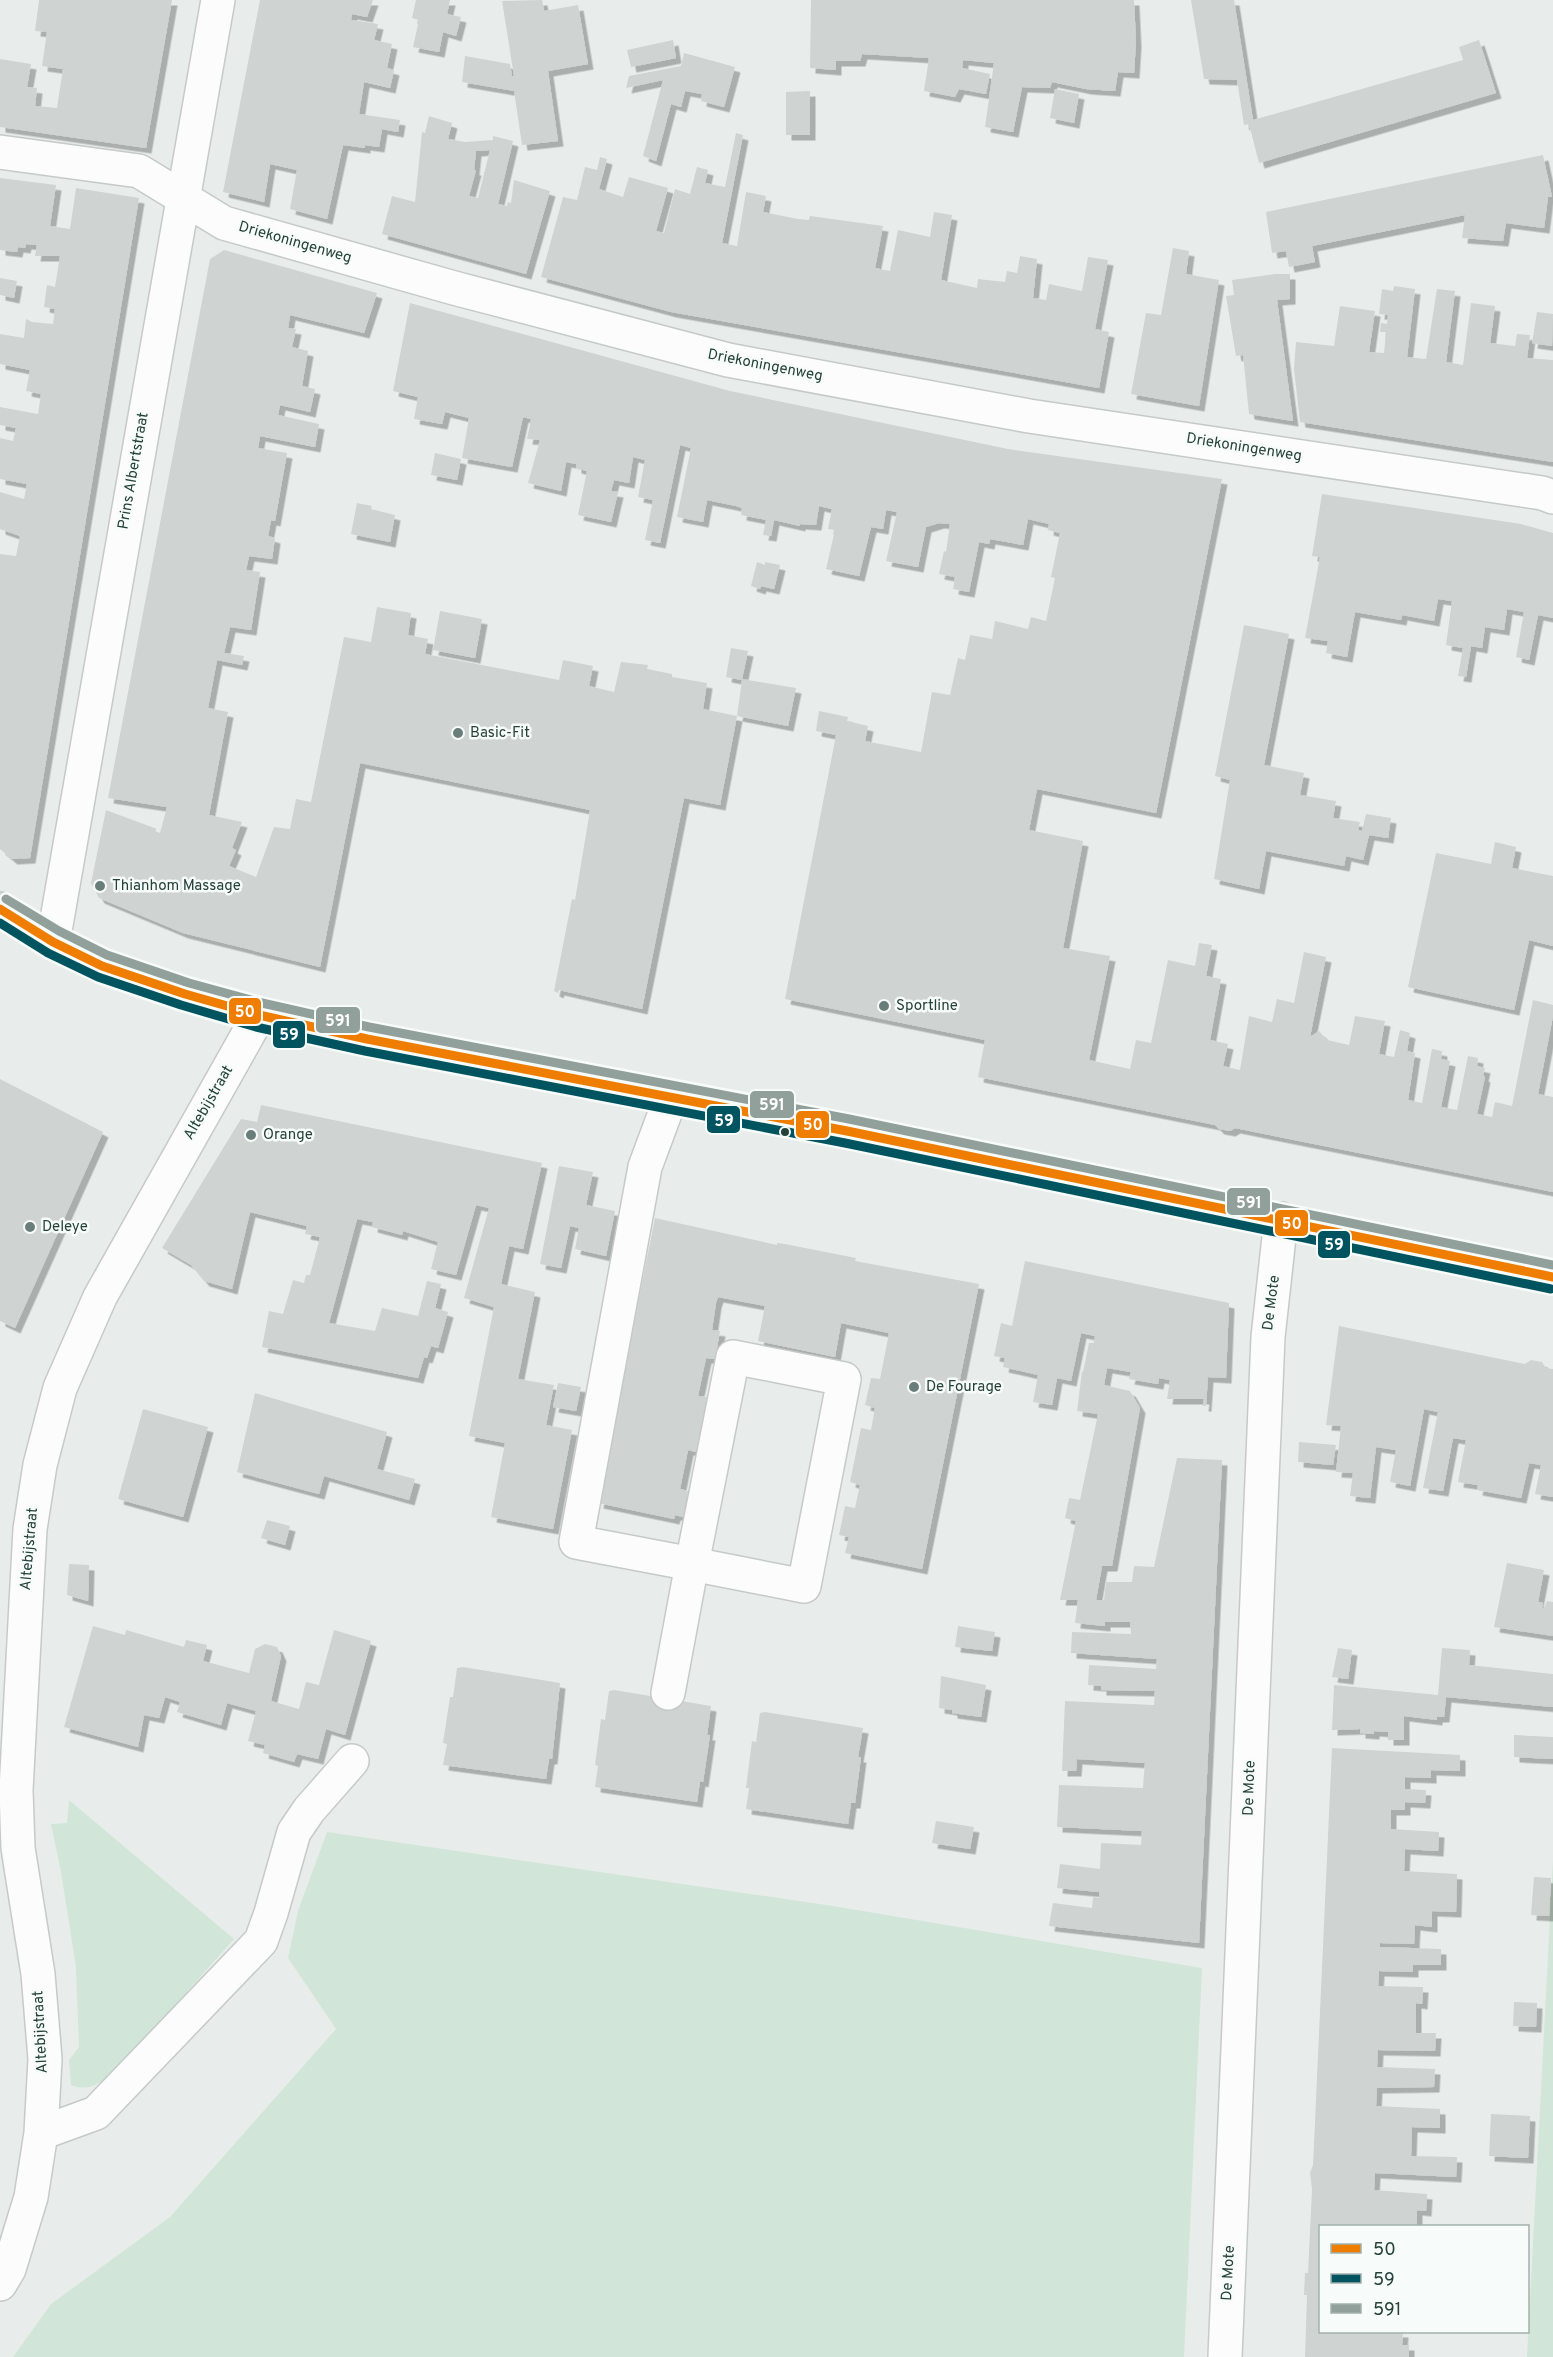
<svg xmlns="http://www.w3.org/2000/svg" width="1553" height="2357" font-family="Overpass,sans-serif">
  <defs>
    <filter id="shadow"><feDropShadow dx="5.5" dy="5.5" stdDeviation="0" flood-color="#0004"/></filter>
  </defs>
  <rect width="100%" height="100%" fill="#e8edeb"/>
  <path fill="#d1e6d8" d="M69,1800L234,1939L119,2068C103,2081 91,2093 71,2085L69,2060L79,2047L76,1967L61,1872L51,1824L67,1823Z
    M327,1832L833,1906L1202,1968L1184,2357H13L51,2304L170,2217L336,2029L288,1958L298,1911Z
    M1553,1860V2357H1527Z"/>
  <path fill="#cfd4d2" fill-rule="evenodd" filter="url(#shadow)" d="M39,0H172L146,148L0,127V59L31,64L27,87L37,88L35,106L57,108L63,69L42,66L47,32L35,31Z
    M260,0H373L367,17L352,14L351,20L378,24L374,40L392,44L387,68L394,70L390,88L364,82L359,114L400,120L398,132L382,129L379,147L365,145V148L343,145L327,219L290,209L297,170L270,164L264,202L223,192Z
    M416,0H450L447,14L461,17L456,36L443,32L439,52L413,47L419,20L412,18Z
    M542,0L544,11L578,5L588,64L548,71L558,141L522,145L514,91L462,82L465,56L510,64L512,76H514L502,1Z
    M811,0H1134L1136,42L1134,73L1118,72L1115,91L1086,89L1052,82L1050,88L1022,87L1013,132L985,127L994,63L963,60L962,68L990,74L986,94L959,89L955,97L924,91L929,58L862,54L860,61H836V70L810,68Z
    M1191,0H1234L1253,120L1463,60L1459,47L1479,40L1496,93L1259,163L1249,124L1244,125L1237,80L1204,79Z
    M673,40L676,58L631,67L627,50Z
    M684,53L735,67L724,107L701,101L702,94L685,91L681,107L671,104L656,161L643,156L663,80L626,88L629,76L681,66Z
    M1055,89L1079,94L1074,123L1050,118Z
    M810,91V135H786V92Z
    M429,116L452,123L448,139L465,142L493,140V136L513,141L498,204L507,206L508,202L511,203L514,180L550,191L526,274L382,234L392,196L415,202L422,132L425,133ZM490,150L478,198L469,196L476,170H474L476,151Z
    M736,133L743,135L722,243L737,246L746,192L766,196L763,212L798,219L809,220L810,216L883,226L875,268L890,271L898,230L930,237L934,212L952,215L941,280L977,288L978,279L1005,282L1007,271L1017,273L1020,256L1037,259L1033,298L1046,300L1049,284L1082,291L1088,257L1108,260L1095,329L1109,332L1099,388L671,312L541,277L563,197L577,200L585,167L597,170L600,157L607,159L599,189L623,197L629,177L668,188L656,231L664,233L675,189L690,194L697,167L708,170L705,183L725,187Z
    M1543,155L1552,197H1548L1544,228L1506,223L1503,241L1462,238L1465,215L1312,246L1315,262L1289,267L1286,251L1272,253L1266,212Z
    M0,178L56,185L50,226L70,229L76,188L139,198L30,858L12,859L0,849V554L16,556L20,536L0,529V492L24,499L27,484L0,479V438L13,441L16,428L0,425V407L38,414L41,394L26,391L30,370L0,364V334L24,338L26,319L32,322L53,324L55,309L44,307L47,285L55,287L60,256H35L37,245L26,244L25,248L18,247L17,252L0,250Z
    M1173,248L1189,251L1186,274L1219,280L1199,406L1131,394L1146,313L1161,315Z
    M224,250L377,293L364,333L290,315L288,328L296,329L292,347L308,351L302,386L315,389L310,412L280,405L278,415L319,424L315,447L260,436L258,448L287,453L275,521L271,520L268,536L275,538L272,559L249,556L246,570L260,572L251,630L230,627L224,653L244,656L242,665L217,660L208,708L228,712L209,815L242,822L232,848L236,850L229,866L256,877L274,827L290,829L296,799L311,802L344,637L371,642L377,607L411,613L408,635L428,639L425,654L559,680L563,660L593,666L589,686L614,692L621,662L648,665L647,669L672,674V677L707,683L703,709L737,716L724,784L720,805L684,798L642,1009L559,990L558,993L554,991L572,899L575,900L590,810L508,793L360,763L320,967L183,933L99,898L91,883L106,810L157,829L155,831L160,833L167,807L108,798L210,259Z
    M1275,274H1290V299L1277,300L1293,421L1249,414L1243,355L1236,356L1226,296L1234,295L1232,280Z
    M0,278L17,281L14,298L0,295Z
    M1394,286L1415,289L1407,357L1426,359L1437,289L1455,291L1446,362L1463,365L1471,303L1495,306L1490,343L1515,346L1517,334L1530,335L1527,358L1553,360V462L1300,422L1294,369L1296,342L1334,346L1340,306L1375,311L1369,352L1384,353L1386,332H1380L1381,323L1387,324L1388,315L1379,314L1382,289L1393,291Z
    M410,303L730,391L1008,449L1222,479L1156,813L1037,789L1029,830L1083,841L1063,948L1110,956L1089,1060L1130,1069L1136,1040L1151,1043L1168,960L1195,966L1199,943L1212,945L1206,976L1221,979L1210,1040L1228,1044L1223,1066L1240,1070L1249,1016L1272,1022L1277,999L1294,1003L1304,952L1326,957L1310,1037L1319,1031L1327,1040L1349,1045L1355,1016L1385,1021L1379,1054L1394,1057L1400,1030L1410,1033L1407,1051L1415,1053L1408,1100L1422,1103L1432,1049L1442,1051L1441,1059L1450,1061L1441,1107L1457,1110L1468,1056L1478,1058L1477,1066L1485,1068L1483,1076L1485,1077L1477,1114L1492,1117L1495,1102L1512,1106L1533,1000L1553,1005V1016L1538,1094L1553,1097V1192L1235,1128L1230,1131L1219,1129L1215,1125L978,1077L985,1040L785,999L836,735L816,731L819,711L848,717L847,721L868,726L865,741L921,752L932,692L950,695L958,658L965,660L970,635L992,639L995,621L1028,629L1031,617L1046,621L1055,578L1051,577L1060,533L1048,530L1049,524L1028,519L1023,545L990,539L989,544L979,542L969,592L953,589L955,577L939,574L944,551L946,552L950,524L939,523L926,527L918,567L886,561L897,512L886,510L883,529L871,527L859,576L826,569L835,530L828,529L832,509L819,506L816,525L800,524V526L774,520L771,536L763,535L766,520L741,515L742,508L736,506L707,500L703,522L677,517L691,448L680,445L660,543L645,540L653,500L638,497L645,460L633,457L629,483L614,480L611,491L618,492L611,522L578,515L587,471L576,468V464L566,462L561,491L528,483L540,440L527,439L531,419L523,417L512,467L462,458L469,418L445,412L442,424L414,419L418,397L393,391Z
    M1537,312L1553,314L1552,346L1532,343Z
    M435,453L461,459L457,480L431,475Z
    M1322,494L1521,524L1553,533V618L1538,615L1529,660L1516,657L1524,612L1507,609L1504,630L1485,627L1482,648L1471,646L1466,677L1458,676L1463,648L1446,645L1452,601L1438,599L1434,621L1402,615L1401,620L1355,612L1347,657L1326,653L1328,641L1305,638L1320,557L1312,556Z
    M357,503L372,506L371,509L395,515L390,542L351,534Z
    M757,562L765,565V562L780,565L774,589L761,586L760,589L751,586Z
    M440,611L482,619L475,658L433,650Z
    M1244,625L1289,634L1264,765L1304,773L1300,795L1336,801L1333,818L1360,822L1358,830L1362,831L1366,814L1391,818L1388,838L1369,835L1363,860L1346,856L1344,866L1266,851L1259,889L1214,879L1230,780L1215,776Z
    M731,648L748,651L742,679L796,688L788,726L737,716L742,680L726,677Z
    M1495,842L1516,847L1512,868L1553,876V946L1529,940L1514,1010L1408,987L1436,853L1491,864Z
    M0,1079L103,1132L15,1328L0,1321Z
    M261,1105L542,1163L523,1249L509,1246L501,1284L535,1292L518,1379L554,1385L546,1425L572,1430L553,1529L491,1517L505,1443L469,1436L494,1307L464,1298L489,1208L476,1205L456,1275L431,1269L438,1242L403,1231L402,1235L372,1227L373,1222L357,1219L329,1323L375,1331L382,1308L418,1316L427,1281L441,1284L435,1308L448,1312L438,1348L431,1346L427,1358L424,1357L418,1378L262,1347L269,1311L283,1314L293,1280L304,1283L306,1275H310L320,1237L305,1234L307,1226L250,1212L232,1289L204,1281L191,1265L162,1248L241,1119L257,1122Z
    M559,1166L593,1172L586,1205L615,1211L606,1256L575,1249L579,1228L570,1226L561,1268L540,1264Z
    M655,1218L777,1245V1243L785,1244L856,1258L855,1261L979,1284L922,1569L845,1553L849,1537L839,1535L845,1506L855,1508L860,1485L850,1482L861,1428L871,1430L875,1408L865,1405L871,1378L880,1379L889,1333L841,1323L835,1357L758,1341L765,1306L718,1297L716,1303L712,1330L720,1331L715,1359L706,1358L698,1396L707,1397L696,1452L688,1450L680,1489L688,1491L683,1517L675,1515L674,1519L598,1503Z
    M1025,1261L1229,1303L1226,1378L1208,1377L1206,1406H1203L1204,1399H1167L1170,1380L1159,1378L1158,1384L1129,1379L1131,1372L1107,1368L1104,1385L1130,1391L1140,1408L1112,1566H1102L1096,1600H1104L1106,1582H1132L1134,1566L1154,1567L1177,1458L1222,1460L1199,1943L1049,1926L1053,1903L1092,1908L1093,1897L1099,1898V1892L1057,1888L1060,1864L1100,1869L1101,1843L1141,1845L1142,1831L1057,1827L1059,1785L1143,1788L1144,1774L1145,1763L1077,1759L1076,1771H1062L1065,1701L1154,1705L1155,1691L1101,1690V1686L1088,1685L1089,1665L1156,1669L1157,1659L1071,1653L1072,1632L1131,1634L1130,1622H1105V1626L1075,1623L1078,1600H1060L1076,1521L1065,1518L1069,1498L1080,1500L1098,1414L1077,1411L1082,1371L1083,1372L1089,1343H1094L1095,1336L1081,1333L1071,1381L1057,1378L1052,1405L1033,1402L1038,1375L1003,1367L1005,1358L994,1356L1001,1323L1012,1326Z
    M1339,1326L1525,1364L1531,1360L1542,1362L1546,1368L1553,1369V1497L1535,1494L1541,1465L1529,1463L1521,1498L1477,1490L1478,1485L1458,1482L1466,1440L1453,1438L1443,1491L1423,1488L1438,1412L1424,1409L1410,1486L1390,1482L1396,1450L1376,1447L1370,1498L1350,1496L1353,1473L1336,1472L1341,1426L1326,1425Z
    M558,1383L581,1387L576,1411L553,1407Z
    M255,1393L387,1432L377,1469L415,1479L409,1500L324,1476L319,1494L237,1472Z
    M143,1409L208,1427L183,1517L118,1499Z
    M1299,1442L1336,1445L1333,1465L1298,1462Z
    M267,1520L290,1526L285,1545L261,1538Z
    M1507,1563L1544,1570L1538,1602L1543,1603L1542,1608H1544L1547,1601L1553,1602V1636L1494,1627Z
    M69,1564L89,1565L88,1601L67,1595Z
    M93,1626L125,1635L126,1630L184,1647L186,1640L207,1645L203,1661L249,1673L255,1649L265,1644L277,1647L281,1656L271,1701L299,1709L306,1682L319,1685L334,1630L371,1641L345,1735L326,1729L318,1759L297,1754L294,1762L263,1753L265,1745L248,1741L256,1711L227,1703L221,1725L177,1712L180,1702L165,1697L159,1718L144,1715L138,1747L64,1727Z
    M958,1626L995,1632L992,1651L955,1647Z
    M1338,1648L1352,1650L1348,1679L1332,1677Z
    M1442,1648L1470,1650L1469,1665L1553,1674V1707L1446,1697L1444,1717H1437V1720L1404,1716V1740H1388V1732L1374,1731V1734L1360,1733V1729L1332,1730L1334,1685L1438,1695Z
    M463,1667L560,1683L552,1759H549L546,1779L443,1765L447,1744L443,1743L450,1697H453L457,1668Z
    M941,1676L986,1685L981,1717L952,1713V1710L939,1708Z
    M614,1690L711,1706L707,1735H710L703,1782L700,1781L697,1802L595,1787L598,1766L595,1765L601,1719L605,1720L609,1691Z
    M765,1712L863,1728L858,1757H861L855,1803H851L848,1824L746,1809L749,1788H746L752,1741L756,1742L760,1713Z
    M1514,1735L1553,1737V1759L1514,1757Z
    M1332,1748L1460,1755V1771L1431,1770V1778L1405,1777V1789L1426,1790L1425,1803L1405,1802V1810H1391V1829L1439,1832L1438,1851L1405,1849L1404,1871L1457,1874L1456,1912L1432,1911V1927L1415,1925L1414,1944L1380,1943V1947L1441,1949V1965H1413V1972L1379,1971L1378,1986L1423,1987L1422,2004L1416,2003V2033H1436L1435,2051L1378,2050L1377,2067L1435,2069L1434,2087L1377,2088L1376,2106L1440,2109V2128L1412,2127L1411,2156L1457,2157L1456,2177L1375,2173L1374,2190L1427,2194L1426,2211L1417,2210V2226H1320V2331L1403,2332L1402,2345H1409V2357H1305L1307,2295H1304L1305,2273H1308L1312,2189L1310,2173L1313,2165Z
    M936,1821L974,1827L970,1849L932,1843Z
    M1534,1877L1551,1878L1549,1916L1531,1915Z
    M1514,2002L1537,2003L1536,2027L1513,2026Z
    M1491,2114L1530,2116L1528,2158L1489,2156Z"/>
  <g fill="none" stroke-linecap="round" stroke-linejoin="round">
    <defs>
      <path id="minor" d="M0,152L139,171L224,223L454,288L728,360L1029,416L1542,493L1553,497
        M53,942L218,0
        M668,1693L692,1564L804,1586L844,1379L733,1357L692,1564L576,1542L645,1167L671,1097
        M41,2133L96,2113L261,1941L271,1913L294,1832L309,1810L352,1761
        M0,2284L9,2269L31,2197L41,2133L45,2059L38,1974L18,1848L16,1790L30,1529L40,1465L60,1388L100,1297L259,1015
        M1225,2357L1268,1337L1281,1219"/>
      <path id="major" d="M0,909L53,942L102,966L185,994L259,1015L367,1039L847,1131L1150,1193L1553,1277"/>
    </defs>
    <use href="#minor" stroke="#c5cac8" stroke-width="36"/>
    <use href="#major" stroke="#c3ccc9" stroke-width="36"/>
    <use href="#minor" stroke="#fcfcfc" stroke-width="33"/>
    <use href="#major" stroke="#cfd7d5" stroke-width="33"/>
    <defs>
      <path id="bus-1" d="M0,909L53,942L102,966L185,994L259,1015L367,1039L847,1131L1553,1277"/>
      <path id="bus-2" d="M0,923L48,953L98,977L181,1005L256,1027L365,1051L845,1143L1551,1289"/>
      <path id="bus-3" d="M6,899L59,931L107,955L189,983L262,1003L369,1027L849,1119L1553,1265"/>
    </defs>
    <use href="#bus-1" stroke="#f7fbf9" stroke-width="14"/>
    <use href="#bus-2" stroke="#f7fbf9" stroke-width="14"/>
    <use href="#bus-3" stroke="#f7fbf9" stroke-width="14"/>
    <use href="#bus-1" stroke="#ef7d00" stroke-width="9"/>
    <use href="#bus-2" stroke="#005460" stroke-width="9"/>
    <use href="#bus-3" stroke="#92a09c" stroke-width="9"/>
  </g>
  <g fill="#697e78" stroke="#f7fbf9" stroke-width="2">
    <circle cx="458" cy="733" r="6"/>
    <circle cx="100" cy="886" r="6"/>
    <circle cx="884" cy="1006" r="6"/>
    <circle cx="251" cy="1135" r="6"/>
    <circle cx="30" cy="1227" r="6"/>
    <circle cx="914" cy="1387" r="6"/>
  </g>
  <circle fill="#24423a" stroke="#f7fbf9" stroke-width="2" cx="785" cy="1132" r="5"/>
  <g text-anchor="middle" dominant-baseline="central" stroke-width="5" stroke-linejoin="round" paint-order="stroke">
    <g font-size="15" fill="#24423a" stroke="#f7fbf9">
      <text transform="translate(295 243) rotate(16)">Driekoningenweg</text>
      <text transform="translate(765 366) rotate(11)">Driekoningenweg</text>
      <text transform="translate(1244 448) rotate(9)">Driekoningenweg</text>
      <text transform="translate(134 471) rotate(-80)">Prins Albertstraat</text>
      <text transform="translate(209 1103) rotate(-60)">Altebijstraat</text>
      <text transform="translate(1272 1303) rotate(-83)">De Mote</text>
      <text transform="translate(30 1549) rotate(-85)">Altebijstraat</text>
      <text transform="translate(1250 1788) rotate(-88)">De Mote</text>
      <text transform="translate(41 2032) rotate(-93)">Altebijstraat</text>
      <text transform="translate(1229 2273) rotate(-87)">De Mote</text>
    </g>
    <g font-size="15" fill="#24423a" stroke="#f7fbf9" text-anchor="start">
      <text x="470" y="733">Basic-Fit</text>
      <text x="112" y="886">Thianhom Massage</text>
      <text x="896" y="1006">Sportline</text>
      <text x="263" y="1135">Orange</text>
      <text x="42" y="1227">Deleye</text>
      <text x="926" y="1387">De Fourage</text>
    </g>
  </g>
  <g stroke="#f7fbf9" stroke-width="2">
    <rect x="228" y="997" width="34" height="28" rx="6" fill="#ef7d00"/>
    <rect x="315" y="1006" width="46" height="28" rx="6" fill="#92a09c"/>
    <rect x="272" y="1020" width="34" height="29" rx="6" fill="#005460"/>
    <rect x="749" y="1090" width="46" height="29" rx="6" fill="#92a09c"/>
    <rect x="706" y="1105" width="35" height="29" rx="6" fill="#005460"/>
    <rect x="795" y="1110" width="35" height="29" rx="6" fill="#ef7d00"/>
    <rect x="1226" y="1187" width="45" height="29" rx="6" fill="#92a09c"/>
    <rect x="1274" y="1209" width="35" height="28" rx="6" fill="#ef7d00"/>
    <rect x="1317" y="1230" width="34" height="29" rx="6" fill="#005460"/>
  </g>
  <g font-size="16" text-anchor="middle" font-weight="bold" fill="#fff">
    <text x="245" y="1017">50</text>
    <text x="338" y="1026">591</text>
    <text x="289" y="1040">59</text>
    <text x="772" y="1110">591</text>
    <text x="724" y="1126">59</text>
    <text x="813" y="1130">50</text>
    <text x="1249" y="1208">591</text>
    <text x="1292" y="1229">50</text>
    <text x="1334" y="1250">59</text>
  </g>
  <rect x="1319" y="2225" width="210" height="108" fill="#f7fbf9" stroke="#a3b1ad" stroke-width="1.5"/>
  <rect x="1331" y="2244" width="30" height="9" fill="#ef7d00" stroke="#a3b1ad" stroke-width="1.5"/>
  <text x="1373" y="2255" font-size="18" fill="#24423a">50</text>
  <rect x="1331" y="2274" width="30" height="9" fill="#005460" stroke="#a3b1ad" stroke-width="1.5"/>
  <text x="1373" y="2285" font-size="18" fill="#24423a">59</text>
  <rect x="1331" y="2304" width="30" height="9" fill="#92a09c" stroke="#a3b1ad" stroke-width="1.5"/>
  <text x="1373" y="2315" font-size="18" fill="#24423a">591</text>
</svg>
